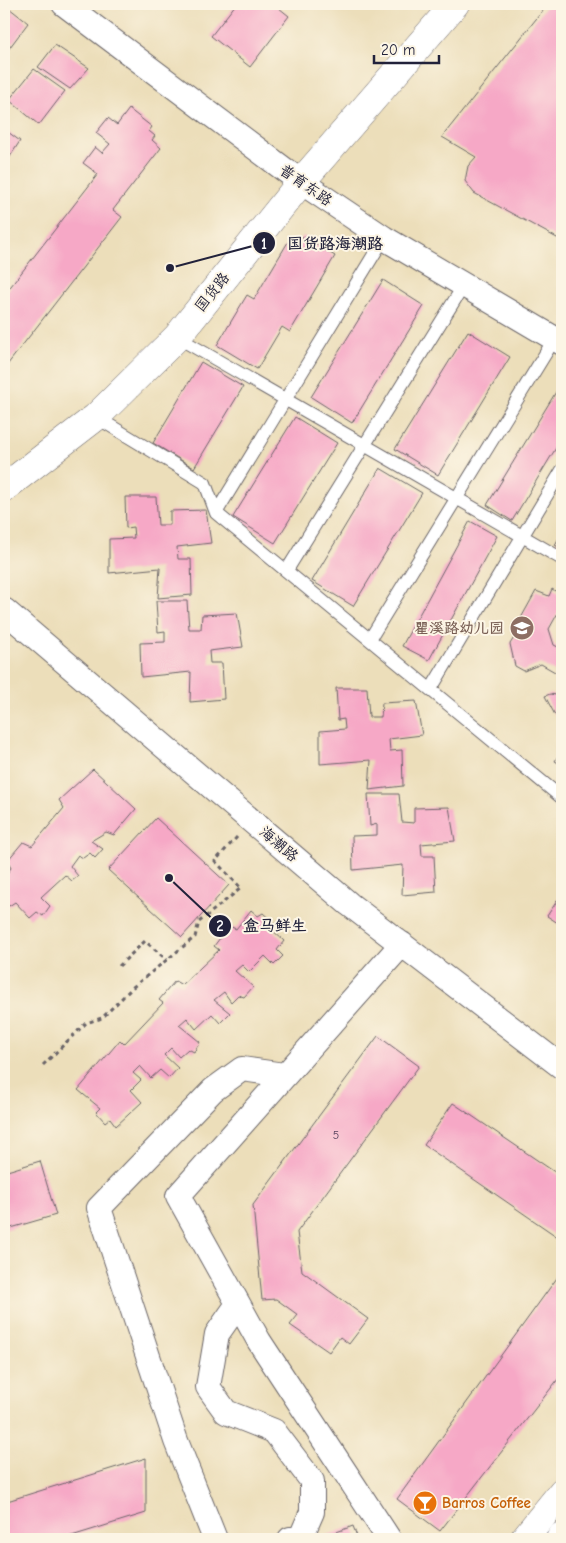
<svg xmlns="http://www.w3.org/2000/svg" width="566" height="1543" font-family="'Comic Neue','LXGW WenKai TC',sans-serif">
  <rect width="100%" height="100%" fill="#fcf5e5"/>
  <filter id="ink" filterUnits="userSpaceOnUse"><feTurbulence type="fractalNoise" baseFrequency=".02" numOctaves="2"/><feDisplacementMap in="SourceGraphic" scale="10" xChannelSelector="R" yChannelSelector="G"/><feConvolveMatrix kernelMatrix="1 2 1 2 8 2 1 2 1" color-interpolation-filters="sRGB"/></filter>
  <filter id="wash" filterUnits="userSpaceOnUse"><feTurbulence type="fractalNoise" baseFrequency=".0096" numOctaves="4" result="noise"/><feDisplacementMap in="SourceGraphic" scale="20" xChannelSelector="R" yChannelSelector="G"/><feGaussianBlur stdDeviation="1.12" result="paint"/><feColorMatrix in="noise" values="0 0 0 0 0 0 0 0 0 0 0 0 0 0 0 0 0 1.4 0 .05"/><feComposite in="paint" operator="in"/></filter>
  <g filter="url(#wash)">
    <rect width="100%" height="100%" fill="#ecdeba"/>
    <g id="blocks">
      <path fill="#f6a8c6" d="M4,4L28,23L4,55Z
        M236,4H274L289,16L250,67L211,36Z
        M548,4H562V236L557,238L474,193L465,181L468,166L476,157L442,137Z
        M55,45L89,68L70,89L38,67Z
        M34,69L65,91L39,125L9,100Z
        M129,109L152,127L149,131L155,136L152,140L161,148L113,210L122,217L4,369V295L98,174L83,163L95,147L102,153L110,144L96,133L108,118L117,125Z
        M4,129L20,141L4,166Z
        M303,236L335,256L290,332L282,327L257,369L217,345L247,295L254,299L288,242L296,247Z
        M383,280L424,306L352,423L311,397Z
        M468,331L510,357L438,475L395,449Z
        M201,362L243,387L194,468L153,443Z
        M562,382V438L512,521L487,505Z
        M295,417L337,443L275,543L233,517Z
        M380,468L422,493L353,606L312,581Z
        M125,497H156L158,525H170V511L206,510L211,543L177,547L178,559H191L192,595L158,598L160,568L109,573V539L134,538L133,527L126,528Z
        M470,521L497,536L429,660L402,646Z
        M562,532V549L555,545Z
        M552,589L562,595V614L559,611L549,629L554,645L562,649V676L541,664L524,671L515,666L510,644L519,630L516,627L536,591L549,596Z
        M156,601H187L189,629H201L202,615L237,613L243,647L209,651L210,663H222L224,699L190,702L191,672L141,677L140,643L165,642V631L158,632Z
        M336,688H367L369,717H381L382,703L416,701L422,735L389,739L390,751L402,750L403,786L369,790L371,760L320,764V731L345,729L344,719L338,720Z
        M550,694L562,696V719L555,715L545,696Z
        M562,749V765L555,761Z
        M93,769L136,809L114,835L106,832L91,841L103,849L95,858L90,853L83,858L78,855L70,866L78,876L72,881L65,875L41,897L50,906L43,916L37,912L30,918L15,902L9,906L4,901V877L11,868L7,861L23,842L32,846L64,808L59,800Z
        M368,794H399L402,822L414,823V808L449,807L455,841L421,844L422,856H434L436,892L402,895L403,865L353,870L352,836L377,835V824L370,826Z
        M156,818L229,885L182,937L108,870Z
        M559,898L562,900V941L559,934L561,925L547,916Z
        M251,910L258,916L263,913L274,923L270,928L284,941L277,950L283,956L274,965L265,956L249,972L242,965L235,971L253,987L244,997L238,995L231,1002L224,992L214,1000L230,1013L220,1023L212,1014L196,1029L187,1018L179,1025L200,1042L194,1052L188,1049L179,1057L171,1048L164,1055L178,1068L169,1078L160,1070L151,1078L140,1066L133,1073L141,1080L131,1090L142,1102L116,1126L110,1118L105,1122L96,1112L100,1108L78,1090L120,1040L124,1044L163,1003L159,1000L175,981L182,985L219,950L214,946L229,926L236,929Z
        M378,1036L419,1066L297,1232L302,1271L368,1319L349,1344L340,1337L329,1352L290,1325L298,1315L276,1299L262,1300L253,1205Z
        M453,1103L562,1177V1240L424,1145Z
        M40,1161L56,1215L4,1230V1172Z
        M562,1271V1374L440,1531L397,1499Z
        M146,1458V1513L62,1539H4V1502Z
        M353,1526L358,1539H317Z"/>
    </g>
  </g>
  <g filter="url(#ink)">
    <use href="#blocks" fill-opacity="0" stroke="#696467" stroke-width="1"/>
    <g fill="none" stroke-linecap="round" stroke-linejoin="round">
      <defs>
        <path id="service" d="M177,337L562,559
          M96,417L205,483L216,513L562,798
          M216,513L384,238
          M287,570L464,285
          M370,639L555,338
          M431,689L562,470"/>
        <path id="minor" d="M64,4L301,182L384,238L562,343
          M4,610L349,904L562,1067
          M238,1304L217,1334L208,1387L226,1412L274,1431L312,1481V1512L301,1537L290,1539
          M215,1539L176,1441L99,1208L213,1090L242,1069L284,1075
          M389,1539L259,1341L178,1196L402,944"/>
        <path id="tertiary" d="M4,488L96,417L177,337L301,182L455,4"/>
        <path id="primary" d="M524,1539L562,1492"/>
        <path id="trunk" d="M560,1539L562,1536"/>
      </defs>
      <use href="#service" stroke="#696467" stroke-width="14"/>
      <use href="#minor" stroke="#696467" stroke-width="26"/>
      <use href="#tertiary" stroke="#696467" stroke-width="29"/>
      <use href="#primary" stroke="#696467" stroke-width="29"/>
      <use href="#trunk" stroke="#696467" stroke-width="29"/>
      <path stroke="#696467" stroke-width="3" stroke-dasharray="4 4" stroke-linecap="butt" d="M119,966L145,941L167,960
        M43,1065L86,1023L102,1018L133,987L195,937L199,922L241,888L215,861L237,837"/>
      <use href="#service" stroke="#fff" stroke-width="12"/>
      <use href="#minor" stroke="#fff" stroke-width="24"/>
      <use href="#tertiary" stroke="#fff" stroke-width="28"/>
      <use href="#primary" stroke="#fff" stroke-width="28"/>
      <use href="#trunk" stroke="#fff" stroke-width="28"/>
    </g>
  </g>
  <defs>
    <symbol id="school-disc" viewBox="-11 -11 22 22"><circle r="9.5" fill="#8d6e63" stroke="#fcf5e5"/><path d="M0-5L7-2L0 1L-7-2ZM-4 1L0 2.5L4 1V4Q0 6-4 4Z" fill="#fff"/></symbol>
    <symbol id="bar-disc" viewBox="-11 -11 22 22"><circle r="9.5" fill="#e8710a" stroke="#fcf5e5"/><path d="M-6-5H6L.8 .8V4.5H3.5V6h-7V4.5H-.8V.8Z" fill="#fff"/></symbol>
  </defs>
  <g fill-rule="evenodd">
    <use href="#school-disc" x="508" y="614" width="28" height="28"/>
    <use href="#bar-disc" x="411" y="1489" width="28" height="28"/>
  </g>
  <g text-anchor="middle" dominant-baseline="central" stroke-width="4" stroke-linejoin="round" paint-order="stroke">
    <g font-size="12" fill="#57445e">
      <text x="336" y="1135">5</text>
    </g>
    <g font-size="15" fill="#22223b" stroke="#fcf5e5">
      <text transform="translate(306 185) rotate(35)">普育东路</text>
      <text transform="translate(212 292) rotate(-51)">国货路</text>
      <text transform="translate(279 844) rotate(40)">海潮路</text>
    </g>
    <g font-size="15" font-weight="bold" fill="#785e54" stroke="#fcf5e5" text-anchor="end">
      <text x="504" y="628">瞿溪路幼儿园</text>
    </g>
    <g font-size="15" font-weight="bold" fill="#c56008" stroke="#fcf5e5" text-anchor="start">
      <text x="442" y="1503">Barros Coffee</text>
    </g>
  </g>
  <path fill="none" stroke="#22223b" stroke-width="2" d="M170 268L264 243M169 878L220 926"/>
  <g fill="#22223b" stroke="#fcf5e5" stroke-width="2">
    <circle cx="170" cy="268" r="5"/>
    <circle cx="169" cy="878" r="5"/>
    <circle cx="264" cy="243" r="12"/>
    <circle cx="220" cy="926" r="12"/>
  </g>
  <g font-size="15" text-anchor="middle" font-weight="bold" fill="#fff">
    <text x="264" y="249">1</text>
    <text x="220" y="931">2</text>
  </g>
  <g font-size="16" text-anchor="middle" font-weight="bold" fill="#22223b" stroke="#fcf5e5" stroke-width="4" stroke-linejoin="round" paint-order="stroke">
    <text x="335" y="249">国货路海潮路</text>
    <text x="275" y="931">盒马鲜生</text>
  </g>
  <rect width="566" height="1543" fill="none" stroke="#fcf5e5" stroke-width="20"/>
  <path d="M374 55v8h65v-8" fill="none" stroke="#22223b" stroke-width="2.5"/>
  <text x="381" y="55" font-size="15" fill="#22223b" stroke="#fcf5e5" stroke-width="4" paint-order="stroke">20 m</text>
</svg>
